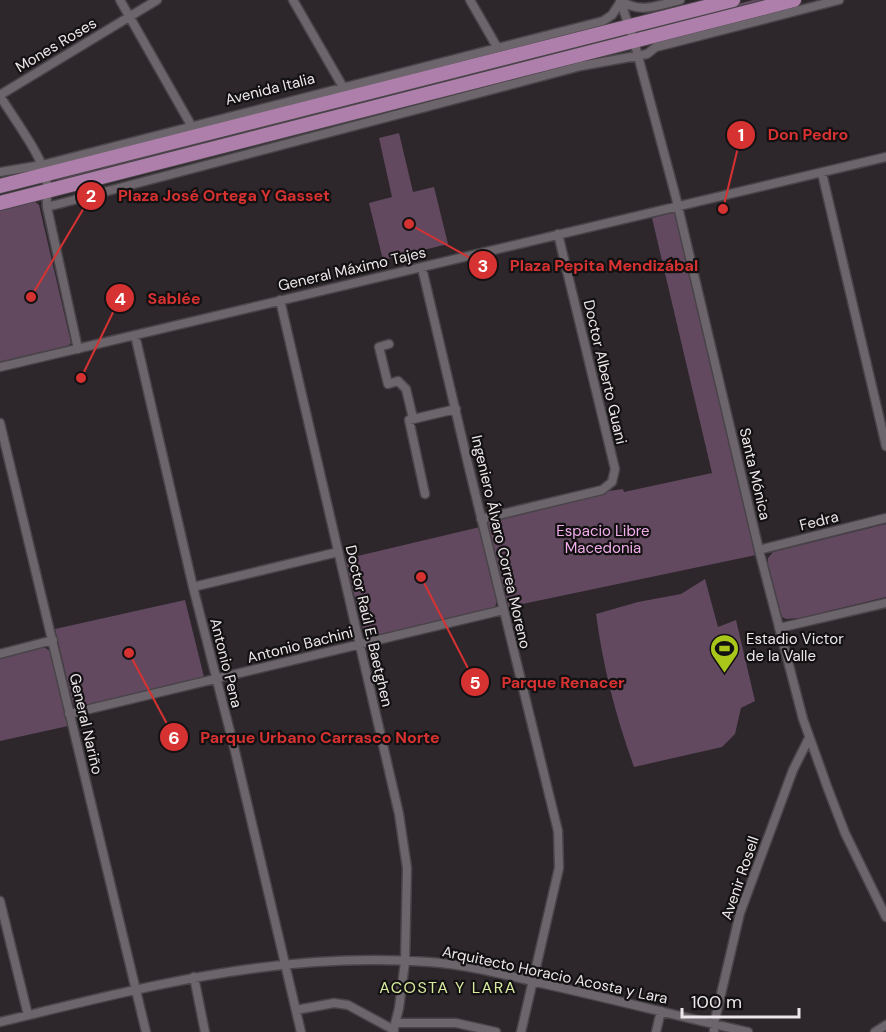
<svg xmlns="http://www.w3.org/2000/svg" width="886" height="1032" font-family="'DM Sans',sans-serif">
  <rect width="100%" height="100%" fill="#2d272c"/>
  <path fill="#62495f" d="M753,0H782L696,21L694,18L696,15Z
    M572,48L573,51L56,182L58,177Z
    M399,133L413,192L434,187L448,244L383,260L369,203L392,197L379,138Z
    M33,200L39,205L71,343L66,348L0,363V208Z
    M676,212L756,555L508,607L488,527V521L602,492L623,489L624,492L712,473L652,218Z
    M886,524V597L800,618L786,619L782,617L768,564V558L773,552Z
    M480,527L497,599L495,608L369,639L365,637L345,559Z
    M705,579L718,627L736,620L755,701L741,708L735,734L722,747L634,767C616,717 603,667 596,614L638,602L681,594Z
    M185,600L204,677L85,708C78,708 74,706 72,700L55,629Z
    M44,647L50,651L53,656L68,726L0,741V657Z"/>
  <g fill="none" stroke-linecap="round" stroke-linejoin="round">
    <defs>
      <path id="street" d="M120,0L191,125
        M293,0L343,87
        M470,0L497,47
        M620,0L634,41L675,194L759,550L803,719L828,789L845,833L886,917
        M621,1C641,14 658,5 680,0
        M0,95L157,0
        M0,96C13,117 39,152 45,174C49,185 46,196 47,207L78,349
        M0,172L42,165L603,21L612,15L621,1
        M822,173L886,446
        M47,207L581,66L647,54L656,47L672,43L839,0
        M422,268L469,468L558,831L559,868L521,1032
        M280,300L399,814L407,868L405,962L399,1008L393,1032
        M135,335L193,587L234,747L301,1032
        M389,344L379,347L388,384L398,381L406,389L413,418
        M0,367L886,157
        M0,423L146,1032
        M425,494L409,420L456,409
        M481,519L602,490L612,482L615,469L558,234
        M759,550L886,518
        M193,587L338,552
        M779,628L886,603
        M0,654L53,640
        M69,714L503,610
        M0,901L28,1015
        M194,977L205,1032
        M296,1010L334,1003L348,1005L394,1030
        M0,1022C145,987 278,951 429,962C470,965 510,976 549,985C616,1000 682,1017 748,1032
        M396,1023H456L496,1032
        M656,1032L661,1011
        M714,1032V1024L740,913L793,770L809,738
        M875,1032L886,1025"/>
      <path id="primary" d="M0,186L733,0
        M0,203L794,0"/>
    </defs>
    <use href="#street" stroke="#484448" stroke-width="11"/>
    <use href="#primary" stroke="#484448" stroke-width="16"/>
    <use href="#street" stroke="#6c656b" stroke-width="8"/>
    <use href="#primary" stroke="#af7fab" stroke-width="14"/>
  </g>
  <defs>
    <symbol id="stadium-pin" viewBox="-11 -11 22 30"><path d="M0 17L-7.5 6A9.5 9.5 0 1 1 7.5 6Z" fill="#a9c71a" stroke="#141113"/><path d="M0-5a6.5 5 0 1 0 0 10a6.5 5 0 1 0 0-10ZM-3.5-1.8h7v3.6h-7Z" fill="#111"/></symbol>
  </defs>
  <g fill-rule="evenodd">
    <use href="#stadium-pin" x="708" y="632" width="33" height="45"/>
  </g>
  <g text-anchor="middle" dominant-baseline="central" stroke-width="4.5" stroke-linejoin="round" paint-order="stroke">
    <g font-size="15" fill="#ebe7ea" stroke="#141113">
      <text transform="translate(56 45) rotate(-31)">Mones Roses</text>
      <text transform="translate(270 89) rotate(-14)">Avenida Italia</text>
      <text transform="translate(352 269) rotate(-13)">General Máximo Tajes</text>
      <text transform="translate(605 372) rotate(77)">Doctor Alberto Guani</text>
      <text transform="translate(755 474) rotate(77)">Santa Mónica</text>
      <text transform="translate(819 521) rotate(-14)">Fedra</text>
      <text transform="translate(501 542) rotate(77)">Ingeniero Álvaro Correa Moreno</text>
      <text transform="translate(369 626) rotate(77)">Doctor Raúl E. Baetghen</text>
      <text transform="translate(300 645) rotate(-14)">Antonio Bachini</text>
      <text transform="translate(226 663) rotate(76)">Antonio Pena</text>
      <text transform="translate(86 724) rotate(77)">General Nariño</text>
      <text transform="translate(740 878) rotate(-71)">Avenir Rosell</text>
      <text transform="translate(555 975) rotate(12)">Arquitecto Horacio Acosta y Lara</text>
    </g>
    <g font-size="15" fill="#f1aeea" stroke="#141113">
      <text x="603" y="531">Espacio Libre<tspan x="603" dy="17">Macedonia</tspan></text>
    </g>
    <g font-size="15" fill="#ebe7ea" stroke="#141113" text-anchor="start">
      <text x="746" y="639">Estadio Victor<tspan x="746" dy="17">de la Valle</tspan></text>
    </g>
    <g font-size="16" letter-spacing="1.5" fill="#d8eb9f" stroke="#141113">
      <text x="448" y="987">ACOSTA Y LARA</text>
    </g>
  </g>
  <path fill="none" stroke="#d73232" stroke-width="2" d="M723 209L741 135M31 297L91 196M409 224L483 265M81 378L120 298M421 577L475 682M129 653L174 737"/>
  <g fill="#d73232" stroke="#141113" stroke-width="2">
    <circle cx="723" cy="209" r="6"/>
    <circle cx="31" cy="297" r="6"/>
    <circle cx="409" cy="224" r="6"/>
    <circle cx="81" cy="378" r="6"/>
    <circle cx="421" cy="577" r="6"/>
    <circle cx="129" cy="653" r="6"/>
    <circle cx="741" cy="135" r="15"/>
    <circle cx="91" cy="196" r="15"/>
    <circle cx="483" cy="265" r="15"/>
    <circle cx="120" cy="298" r="15"/>
    <circle cx="475" cy="682" r="15"/>
    <circle cx="174" cy="737" r="15"/>
  </g>
  <g font-size="18" text-anchor="middle" font-weight="bold" fill="#fff">
    <text x="741" y="141">1</text>
    <text x="91" y="202">2</text>
    <text x="483" y="272">3</text>
    <text x="120" y="305">4</text>
    <text x="475" y="689">5</text>
    <text x="174" y="744">6</text>
  </g>
  <g font-size="16" text-anchor="middle" font-weight="bold" fill="#d73232" stroke="#141113" stroke-width="4.5" stroke-linejoin="round" paint-order="stroke">
    <text x="808" y="140">Don Pedro</text>
    <text x="224" y="201">Plaza José Ortega Y Gasset</text>
    <text x="604" y="271">Plaza Pepita Mendizábal</text>
    <text x="174" y="304">Sablée</text>
    <text x="563" y="688">Parque Renacer</text>
    <text x="320" y="743">Parque Urbano Carrasco Norte</text>
  </g>
  <path d="M682 1008v9h117v-9" fill="none" stroke="#ebe7ea" stroke-width="3"/>
  <text x="691" y="1008" font-size="18" fill="#ebe7ea" stroke="#141113" stroke-width="4.5" paint-order="stroke">100 m</text>
</svg>
